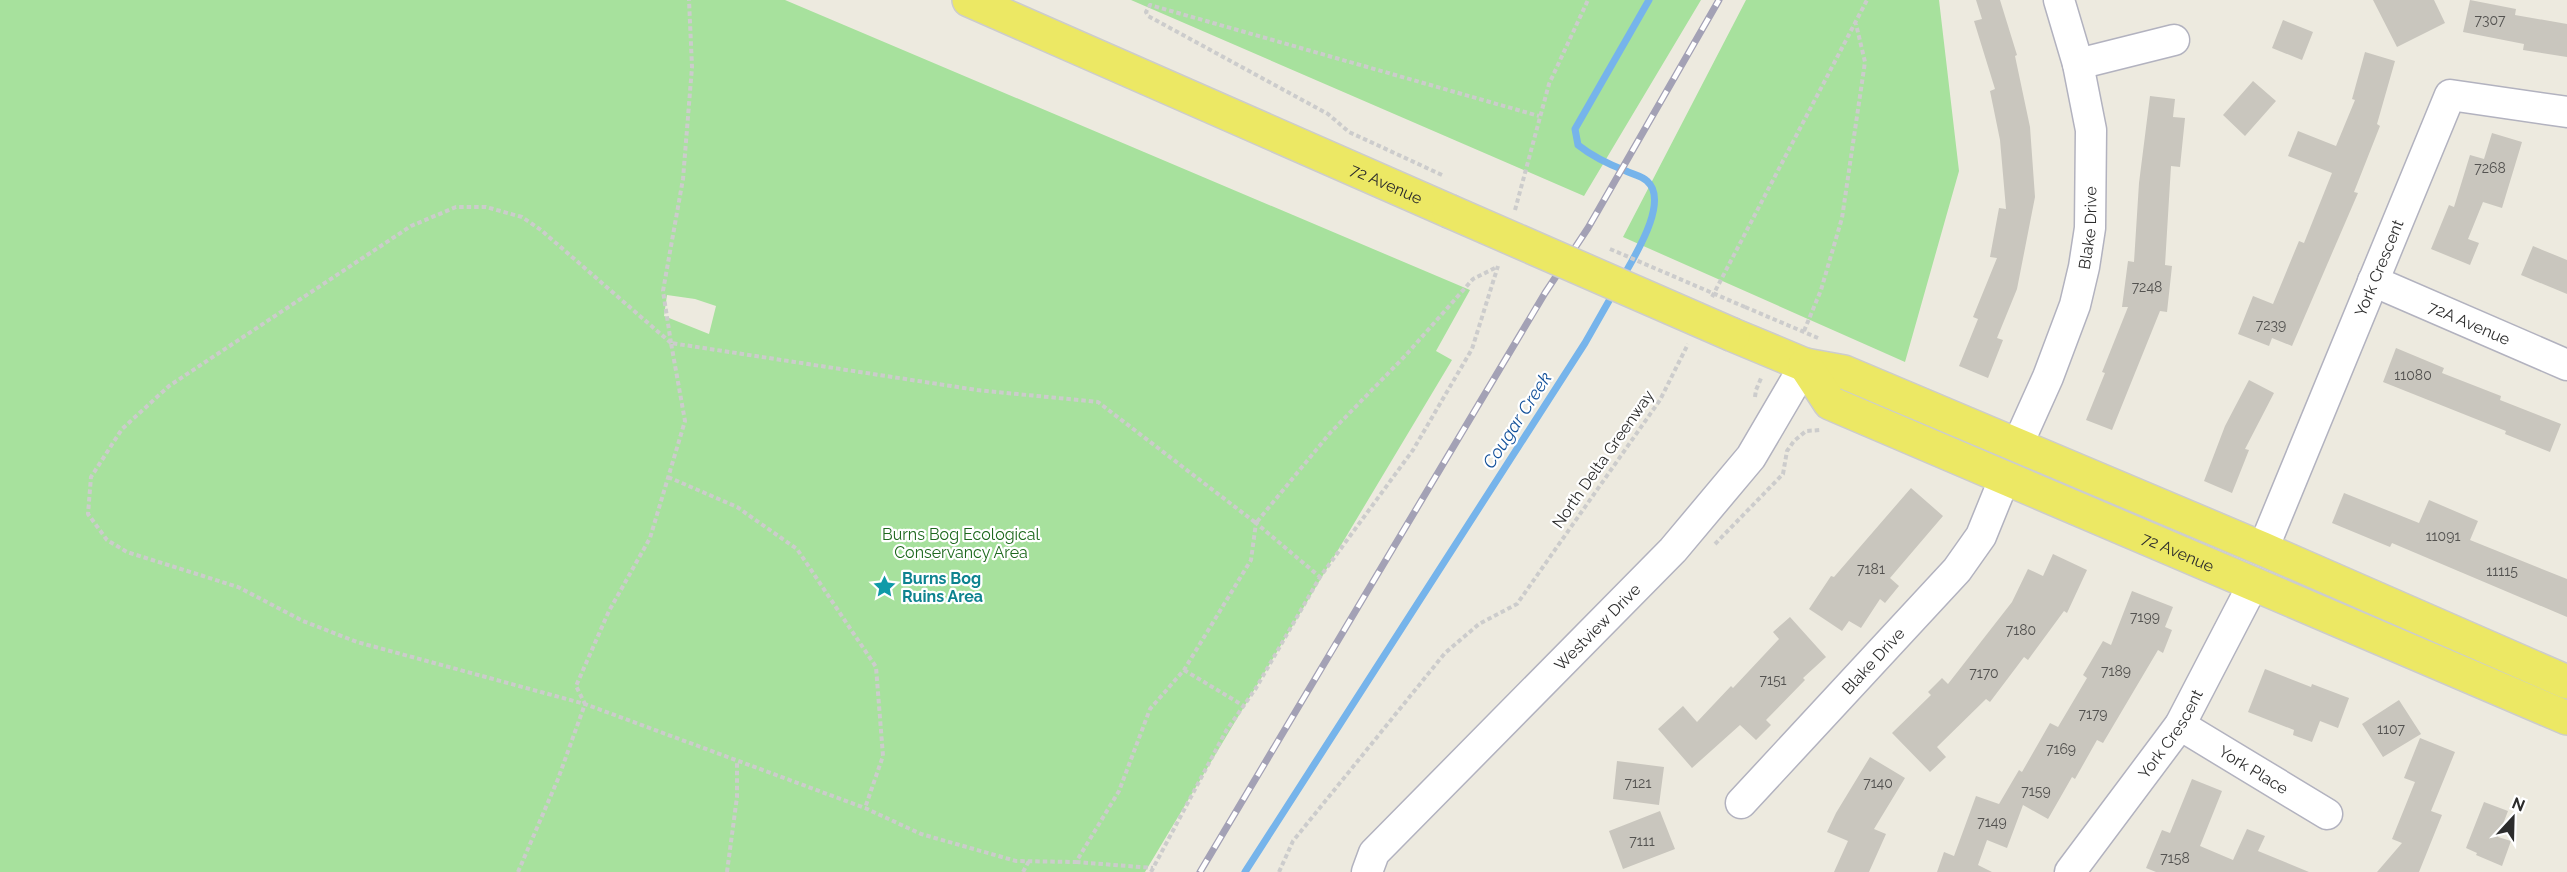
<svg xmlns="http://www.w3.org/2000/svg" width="2567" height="872" font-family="Raleway,sans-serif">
  <rect width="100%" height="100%" fill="#edeadf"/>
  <path fill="#a7e19d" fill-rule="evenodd" d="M0,0H785L1470,290L1436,351L1452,360L1145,872H0ZM667,295L695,299L716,306L709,334L664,316Z
    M1131,0H1701L1584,196Z
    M1746,0H1939L1959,171L1905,362L1623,237Z"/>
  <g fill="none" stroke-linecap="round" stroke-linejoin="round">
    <path stroke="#76b4eb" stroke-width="7" d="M1623,277C1634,257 1670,201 1647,181C1642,176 1632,174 1626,171C1608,164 1593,157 1578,145L1575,129L1649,0
      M1245,872L1585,343L1614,292"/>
  </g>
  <path fill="#c9c6be" d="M1976,0H2000L2017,55L2015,56L2030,127L2035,197L2017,289L1997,338L2003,340L1988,378L1959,366L1978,319L1973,317L1997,258L1990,257L1999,208L2006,209L2000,140L1990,91L1995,89L1974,21L1982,19Z
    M2373,0H2434L2445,23L2397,47Z
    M2470,0L2516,9L2515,15L2567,24V57L2523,50L2524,44L2463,32Z
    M2283,20L2313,32L2302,60L2272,48Z
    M2365,52L2395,61L2377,124L2380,126L2354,192L2358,193L2292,346L2272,338L2269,346L2238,334L2253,296L2273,304L2299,241L2304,243L2332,173L2288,156L2298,131L2336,146L2355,100L2352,99Z
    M2253,81L2276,101L2245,136L2223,115Z
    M2150,96L2175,99L2173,117L2185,118L2180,167L2171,166L2165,265L2172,266L2167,312L2160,311L2112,430L2086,420L2105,373L2102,372L2128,307H2122L2128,261L2134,262L2139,183Z
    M2492,133L2522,142L2502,208L2483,202L2468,239L2479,243L2470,265L2431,249L2449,205L2454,207L2470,155L2484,159Z
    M2533,246L2567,260V294L2521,275Z
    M2396,348L2444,368L2442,373L2501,396L2500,400L2561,424L2550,452L2505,434L2506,431L2383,382Z
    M2249,380L2274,393L2245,449L2249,450L2232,493L2204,481L2225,426Z
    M1911,488L1943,516L1890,578L1899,586L1885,603L1880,599L1861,628L1849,621L1842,631L1809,609L1831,576L1834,577Z
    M2344,493L2419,523L2429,500L2478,521L2470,540L2567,579V617L2392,543L2390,547L2332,523Z
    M2053,554L2087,570L2067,613L2064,611L2028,660L2024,657L1990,702L1986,699L1937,747L1946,757L1930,772L1892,733L1931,695L1928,692L1942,678L1948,684L2012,602L2028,569L2043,576Z
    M2132,591L2173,607L2165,627L2172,630L2163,653L2158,650L2103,743L2097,740L2075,779L2072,777L2048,819L2023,805L2007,848L1987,840L1978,865L1992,872H1937L1944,852L1954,856L1976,796L1999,804L2019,770L2022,772L2050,723L2058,727L2087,678L2083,675L2103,641L2111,645Z
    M1790,617L1826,657L1803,678L1805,680L1766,720L1771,725L1756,740L1740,725L1692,768L1658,729L1683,706L1697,722L1731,686L1733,688L1779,639L1773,632Z
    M2265,669L2311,687L2312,684L2349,698L2338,728L2320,721L2312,742L2293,735L2294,730L2248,712Z
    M2399,700L2421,734L2383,757L2362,724Z
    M2420,738L2455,752L2431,811L2442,815L2419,872H2377L2402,843L2392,839L2415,782L2404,778Z
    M1870,757L1905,778L1874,829L1886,834L1869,872H1834L1848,841L1827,832L1836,813Z
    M1617,761L1664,767L1659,805L1613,799Z
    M2192,779L2222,791L2200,846L2233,860L2247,829L2265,836L2258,851L2309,872H2156L2146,868L2162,830L2170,833Z
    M2484,802L2508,811L2498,837L2511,841L2502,866L2476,855L2477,853L2466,848Z
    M1660,811L1675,849L1623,869L1609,831Z"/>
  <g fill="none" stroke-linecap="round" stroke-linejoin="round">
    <defs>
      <g id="minor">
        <path d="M2078,64L2174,40"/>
        <path id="s1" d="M2373,281L2567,365"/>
        <path id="s2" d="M2017,446L2048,377L2075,305L2084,267L2090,228L2091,130L2078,64L2059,0"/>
        <path id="s3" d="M2263,549L2450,95L2567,112"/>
        <path id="s4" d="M2180,725L2327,814"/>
        <path id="s5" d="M1741,803L1957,570L1981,536L2005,477"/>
        <path id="s6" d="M1367,872L1374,853L1673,550L1751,457L1805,365"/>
        <path id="s7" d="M2070,872L2180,725L2246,598L2250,582"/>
      </g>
      <g id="major">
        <path id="s8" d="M969,0L1449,211"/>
        <path d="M1733,335L1805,365L1844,372L2263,549L2567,682"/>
        <path id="s9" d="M1805,365L1830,403L2567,718"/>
      </g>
    </defs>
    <use href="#minor" stroke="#b2b2bf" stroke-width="33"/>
    <use href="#major" stroke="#ccc" stroke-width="36"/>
    <path stroke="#ccc" stroke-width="4" stroke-dasharray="4.5 3" stroke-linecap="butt" d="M1442,175L1349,132L1328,114L1148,16L1146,12L1150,5L1539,116
      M1515,210L1549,84L1588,0
      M1712,297L1867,0
      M1745,307L1818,338
      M1804,331L1821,290L1842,218L1865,62L1856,24
      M671,343L541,230L522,217L486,207H456L411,226L169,386L122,429L91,477L88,514L107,540L127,552L238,587L303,621L357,642L585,704L865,808L921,834L1016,861L1076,862L1119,791L1150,709L1184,670L1251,560L1256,523L1320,577
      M671,343L663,291L683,179L692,67L689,0
      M1755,397L1756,390L1762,376
      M668,477L737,507L797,549L876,667L883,756L865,808
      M1715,544L1783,474L1787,451L1794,441L1806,431L1821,430
      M1184,670L1244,706
      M1076,862L1153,868
      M518,872L558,779L585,704L576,686L609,611L650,538L685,421L671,343L977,390L1098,402L1256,523L1330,433L1405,356L1473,279L1497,267
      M727,872L737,797V762
      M1023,872L1029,861
      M1151,872L1226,731L1256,688L1320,577L1413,450L1472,349L1498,266
      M1279,872L1293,841L1445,653L1479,624L1517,604L1660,400L1688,344"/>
    <use href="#minor" stroke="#fff" stroke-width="30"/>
    <use href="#major" stroke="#ece864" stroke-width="33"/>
    <defs>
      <path id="rail" d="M1200,872L1545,293L1588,228L1719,0"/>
    </defs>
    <use href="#rail" stroke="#a3a1b5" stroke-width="7"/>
    <use href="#rail" stroke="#fff" stroke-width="4.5" stroke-dasharray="14" stroke-linecap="butt"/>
    <defs>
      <path id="major-bridge" d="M1449,211L1733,335"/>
    </defs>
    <use href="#major-bridge" stroke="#ccc" stroke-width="36" stroke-linecap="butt"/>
    <path stroke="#ccc" stroke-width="4" stroke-dasharray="4.5 3" stroke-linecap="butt" d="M1610,249L1745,307"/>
    <use href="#major-bridge" stroke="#ece864" stroke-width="33"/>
  </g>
  <defs>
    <symbol id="sight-bare" viewBox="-9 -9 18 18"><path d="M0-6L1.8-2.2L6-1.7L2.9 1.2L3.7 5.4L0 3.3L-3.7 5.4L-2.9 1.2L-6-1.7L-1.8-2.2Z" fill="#0f9aa8" stroke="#fff" stroke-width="2.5" paint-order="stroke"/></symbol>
  </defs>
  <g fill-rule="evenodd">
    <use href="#sight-bare" x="868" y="570" width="33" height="33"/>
  </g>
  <g text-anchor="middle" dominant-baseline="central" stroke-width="4.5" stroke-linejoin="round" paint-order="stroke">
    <g font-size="14" fill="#535250">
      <text x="2490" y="20">7307</text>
      <text x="2490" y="168">7268</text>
      <text x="2147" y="287">7248</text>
      <text x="2271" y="325">7239</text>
      <text x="2413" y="375">11080</text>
      <text x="2443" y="536">11091</text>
      <text x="1871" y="569">7181</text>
      <text x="2502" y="571">11115</text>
      <text x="2145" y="617">7199</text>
      <text x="2021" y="630">7180</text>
      <text x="2116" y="671">7189</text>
      <text x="1984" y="673">7170</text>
      <text x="1773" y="680">7151</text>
      <text x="2093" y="714">7179</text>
      <text x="2391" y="729">1107</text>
      <text x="2061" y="749">7169</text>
      <text x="1638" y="783">7121</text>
      <text x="1878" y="783">7140</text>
      <text x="2036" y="791">7159</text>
      <text x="1992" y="822">7149</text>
      <text x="1642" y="841">7111</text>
      <text x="2175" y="858">7158</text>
    </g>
    <g font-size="16" fill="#2c2c2c" stroke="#fff">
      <text stroke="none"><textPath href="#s8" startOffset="456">72 Avenue</textPath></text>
      <text stroke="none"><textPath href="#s2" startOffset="231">Blake Drive</textPath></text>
      <text stroke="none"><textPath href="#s3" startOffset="304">York Crescent</textPath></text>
      <text stroke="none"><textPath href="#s1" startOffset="105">72A Avenue</textPath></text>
      <text transform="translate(1603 459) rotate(-55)">North Delta Greenway</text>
      <text stroke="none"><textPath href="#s9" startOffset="424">72 Avenue</textPath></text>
      <text stroke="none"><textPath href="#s6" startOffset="338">Westview Drive</textPath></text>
      <text stroke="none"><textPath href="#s5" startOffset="194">Blake Drive</textPath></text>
      <text stroke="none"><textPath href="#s7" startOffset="171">York Crescent</textPath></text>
      <text stroke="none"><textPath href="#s4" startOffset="86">York Place</textPath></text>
    </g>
    <g font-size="16" fill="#1d681d" stroke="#fff">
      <text x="961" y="534">Burns Bog Ecological<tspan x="961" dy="18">Conservancy Area</tspan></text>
    </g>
    <g font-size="16" font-weight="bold" fill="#0d838f" stroke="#fff" text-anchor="start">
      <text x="902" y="578">Burns Bog<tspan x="902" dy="18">Ruins Area</tspan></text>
    </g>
    <g font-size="18" font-style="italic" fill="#12509a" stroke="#fff">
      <text transform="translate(1517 420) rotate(-57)">Cougar Creek</text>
    </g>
  </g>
  <g transform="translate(2513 818) rotate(22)" stroke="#ffffff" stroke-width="4.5" paint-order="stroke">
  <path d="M0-4.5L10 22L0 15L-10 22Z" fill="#2c2c2c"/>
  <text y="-9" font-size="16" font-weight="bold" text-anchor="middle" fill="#2c2c2c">N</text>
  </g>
</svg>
